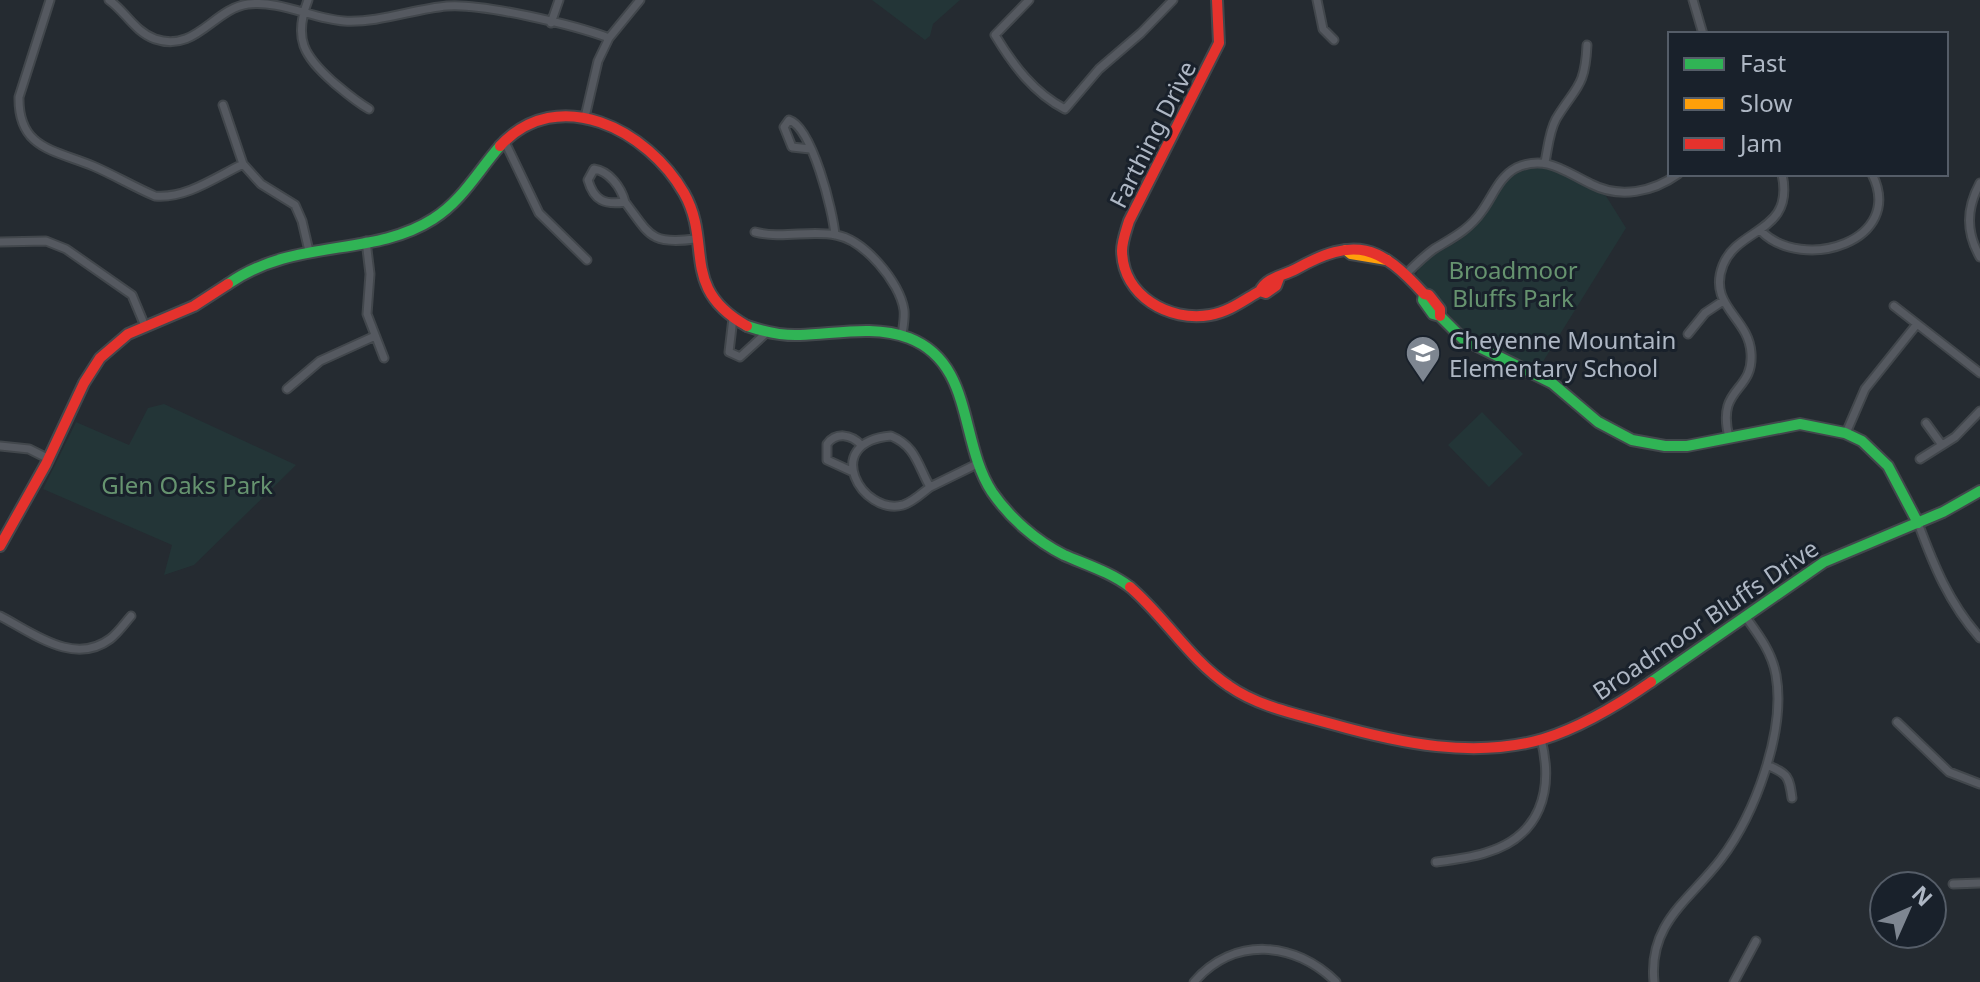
<svg xmlns="http://www.w3.org/2000/svg" width="1980" height="982" font-family="'Noto Sans',sans-serif">
  <rect width="100%" height="100%" fill="#252b31"/>
  <path fill="#233537" d="M872,0H960L933,24L930,36L925,40Z
    M1544,168L1558,171L1606,196L1626,228L1539,368L1483,344L1463,331L1416,275C1423,255 1450,249 1465,236C1485,220 1493,191 1513,176C1523,169 1532,168 1544,168Z
    M164,404L296,465L194,565L164,575L172,545L43,489L76,422L129,445L148,408Z
    M1482,412L1523,454L1489,487L1448,445Z"/>
  <g fill="none" stroke-linecap="round" stroke-linejoin="round">
    <defs>
      <path id="street" d="M50,0L19,97C18,149 55,150 93,166C114,175 134,187 155,196C186,199 216,177 243,164
        M109,0C125,11 135,32 155,39C196,53 213,9 248,4C280,0 313,19 344,21C380,23 413,9 447,6C482,3 575,25 609,38
        M308,0C293,39 304,56 333,82C345,92 355,101 369,109
        M1029,0L995,35C1013,65 1034,93 1065,109L1099,69L1141,33L1173,0
        M1317,0L1323,29L1334,40
        M1693,0L1703,34
        M551,23L559,0
        M223,105L243,164L261,184L295,205L302,221L309,251
        M585,117L598,61L609,38L640,0
        M504,140L539,213L587,260
        M810,149L792,147L784,127L789,120C812,127 833,211 835,235
        M1545,162C1548,148 1549,132 1556,119C1576,86 1585,88 1587,45
        M594,169C609,171 621,187 625,202C605,205 594,201 588,180Z
        M1980,183C1966,209 1966,232 1980,257
        M625,202C650,235 650,245 695,239
        M1761,231C1803,273 1906,241 1872,174
        M755,232C782,239 809,230 836,235C864,240 900,282 904,310C905,318 903,327 902,335
        M366,241L370,274L367,314L384,358
        M0,242L46,241L66,249L132,295L145,326
        M1406,274C1415,265 1424,256 1434,249C1452,238 1469,230 1482,211C1493,196 1499,177 1516,168C1546,154 1565,172 1591,184C1620,199 1653,192 1678,174
        M1894,306L1980,373
        M733,318L729,352L740,357L765,334
        M1688,334L1705,313L1723,301
        M287,389L320,361L375,336
        M1926,423L1942,445
        M1846,433L1865,389L1917,324
        M891,436C916,446 918,466 930,487C922,493 913,502 903,505C862,516 820,442 891,436Z
        M1729,437C1716,386 1754,393 1751,353C1749,317 1707,306 1723,265C1738,227 1795,233 1782,174
        M0,446L29,449L49,459
        M1920,459L1955,437L1980,411
        M851,471L827,460V444C836,432 851,434 861,445
        M930,487L977,464
        M1918,523C1934,566 1949,603 1980,638
        M0,616C33,633 74,666 110,639C118,633 124,624 131,616
        M1897,722L1949,772L1980,784
        M1767,765C1788,774 1789,776 1792,798
        M1436,862C1452,860 1469,858 1485,853C1541,837 1554,790 1541,739
        M1953,884L1980,883
        M1194,982C1234,936 1295,941 1336,982
        M1654,982C1648,923 1690,900 1721,859C1755,814 1786,731 1776,675C1772,652 1758,634 1745,616
        M1734,982L1756,941"/>
      <path id="fast" d="M228,284C295,237 372,258 433,219C462,201 478,171 500,146
        M1424,294L1423,300L1433,314L1440,316L1463,339L1552,383L1598,422L1632,440L1665,446H1687L1800,424L1845,433L1862,441L1888,466L1918,523
        M747,326C765,332 781,336 800,335C836,334 874,325 909,338C974,363 959,442 992,492C1010,518 1036,541 1064,555C1087,565 1110,572 1130,587
        M1651,682L1824,562L1943,512L1980,491"/>
      <path id="slow" d="M1346,250L1351,254L1387,260"/>
      <path id="jam" d="M1217,0L1219,43L1129,221C1126,231 1122,241 1122,251C1123,296 1169,322 1210,315C1229,312 1244,300 1260,291L1266,293L1276,286L1279,278
        M500,146C558,83 648,130 684,193C713,244 679,288 747,326
        M1260,291C1267,277 1283,276 1296,269C1355,236 1380,245 1424,294L1429,295L1440,309V316
        M0,546L46,464L84,383L100,358L128,334L194,306L228,284
        M1130,587C1165,617 1190,660 1229,686C1259,707 1297,714 1332,724C1399,743 1474,759 1543,739C1582,727 1618,705 1651,682"/>
    </defs>
    <use href="#street" stroke="#42474c" stroke-width="11"/>
    <use href="#fast" stroke="#42474c" stroke-width="14"/>
    <use href="#slow" stroke="#42474c" stroke-width="14"/>
    <use href="#jam" stroke="#42474c" stroke-width="14"/>
    <use href="#street" stroke="#555960" stroke-width="7"/>
    <use href="#fast" stroke="#30b455" stroke-width="10"/>
    <use href="#slow" stroke="#ff9f0a" stroke-width="10"/>
    <use href="#jam" stroke="#e5322d" stroke-width="10"/>
  </g>
  <defs>
    <symbol id="school-pin" viewBox="-11 -11 22 30"><path d="M0 17L-7.5 6A9.5 9.5 0 1 1 7.5 6Z" fill="#7e8691" stroke="#19212b"/><path d="M0-5L7-2L0 1L-7-2ZM-4 1L0 2.5L4 1V4Q0 6-4 4Z" fill="#fff"/></symbol>
  </defs>
  <g fill-rule="evenodd">
    <use href="#school-pin" x="1403" y="333" width="40" height="54"/>
  </g>
  <g text-anchor="middle" dominant-baseline="central" stroke-width="6" stroke-linejoin="round" paint-order="stroke">
    <g font-size="24" fill="#aeb7c4" stroke="#19212b">
      <text transform="translate(1152 134) rotate(-63)">Farthing Drive</text>
      <text transform="translate(1705 619) rotate(-34)">Broadmoor Bluffs Drive</text>
    </g>
    <g font-size="24" fill="#66936f" stroke="#19212b">
      <text x="1513" y="269">Broadmoor<tspan x="1513" dy="28">Bluffs Park</tspan></text>
      <text x="187" y="484">Glen Oaks Park</text>
    </g>
    <g font-size="24" fill="#aeb7c4" stroke="#19212b" text-anchor="start">
      <text x="1449" y="339">Cheyenne Mountain<tspan x="1449" dy="28">Elementary School</tspan></text>
    </g>
  </g>
  <rect x="1668" y="32" width="280" height="144" fill="#19212b" stroke="#555d68" stroke-width="2"/>
  <rect x="1684" y="58" width="40" height="12" fill="#30b455" stroke="#555d68" stroke-width="2"/>
  <text x="1740" y="72" font-size="24" fill="#aeb7c4">Fast</text>
  <rect x="1684" y="98" width="40" height="12" fill="#ff9f0a" stroke="#555d68" stroke-width="2"/>
  <text x="1740" y="112" font-size="24" fill="#aeb7c4">Slow</text>
  <rect x="1684" y="138" width="40" height="12" fill="#e5322d" stroke="#555d68" stroke-width="2"/>
  <text x="1740" y="152" font-size="24" fill="#aeb7c4">Jam</text>
  <g transform="translate(1908 910) rotate(45)"><circle r="38" fill="#19212b" stroke="#555d68" stroke-width="2"/>
  <path d="M0-6L14 30L0 20L-14 30Z" fill="#7e8691"/>
  <text y="-12" font-size="22" font-weight="bold" text-anchor="middle" fill="#aeb7c4">N</text>
  </g>
</svg>
